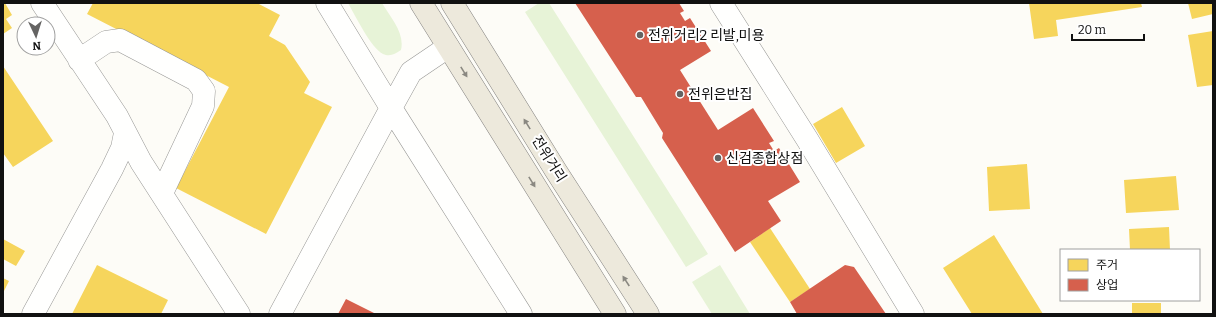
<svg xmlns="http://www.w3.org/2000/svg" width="1216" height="317" font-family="Bitter,'Noto Sans KR',serif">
  <rect width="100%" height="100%" fill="#fdfcf7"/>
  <path fill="#e7f3d7" d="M348,3H382C391,18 405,33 401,50C395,54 390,57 383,54C371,48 355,15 348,3Z
    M539,3H549L708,254L686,267L525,12Z
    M720,265L750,314H712L692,282Z"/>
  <path fill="#f6d55c" d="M3,3H5L12,15L6,19L12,28L3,34Z
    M93,3H257L280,15L269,36L285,45L310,82L304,93L332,107L266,234L176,188L229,87L87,14Z
    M1029,3H1141L1142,7L1056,20L1058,36L1034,39Z
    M1188,3H1213V14L1192,19Z
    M1213,31V85L1197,87L1188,35Z
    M3,66L53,141L13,167L3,153Z
    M842,107L865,146L836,163L813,124Z
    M1027,164L1030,209L989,211L987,167Z
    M1176,176L1179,210L1126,213L1124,180Z
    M1169,227L1170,250H1130L1129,229Z
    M770,228L810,289L790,302L750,242Z
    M994,235L1043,314H972L943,268Z
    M3,239L25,251L16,266L3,259Z
    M97,265L168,300L161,314H72Z
    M3,278L9,281L3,293Z
    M1132,303H1161V314H1132Z"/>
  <path fill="#d6604d" d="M575,3H679L684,11L680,13L685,21L690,18L711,51L680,70L718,130L753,108L774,141L769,143L774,151L779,148L800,182L768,201L781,221L735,252L662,138L663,133L641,97H636Z
    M845,265L854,267L886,314H797L790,302Z
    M346,299L376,314H338Z"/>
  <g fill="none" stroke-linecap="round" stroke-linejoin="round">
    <defs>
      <path id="street" d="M42,3L117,116L141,162L239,314
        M327,3L391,108L411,72L448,47
        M721,3L807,139L913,314
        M79,60L106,42L120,40L196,80L204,91L203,106L162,193
        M33,314L112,169L122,148L125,133
        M280,314L391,108L521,314"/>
      <path id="primary" d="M421,3L615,314
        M452,3L556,171L648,314"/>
    </defs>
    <use href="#street" stroke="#979795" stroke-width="23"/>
    <use href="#primary" stroke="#858482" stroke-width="23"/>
    <use href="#street" stroke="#fffffe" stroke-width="22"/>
    <use href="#primary" stroke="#ede9dc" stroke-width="22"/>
  </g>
  <defs><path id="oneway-solid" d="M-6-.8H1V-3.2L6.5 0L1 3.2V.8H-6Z"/></defs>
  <g fill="#8a8881">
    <use href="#oneway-solid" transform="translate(464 72) rotate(58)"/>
    <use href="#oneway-solid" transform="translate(527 124) rotate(-122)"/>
    <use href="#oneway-solid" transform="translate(532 182) rotate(58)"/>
    <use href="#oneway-solid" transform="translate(626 281) rotate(-123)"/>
  </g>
  <g fill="#646362" stroke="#fff" stroke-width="1.5">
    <circle cx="640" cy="35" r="4"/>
    <circle cx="680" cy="94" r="4"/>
    <circle cx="718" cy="158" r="4"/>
  </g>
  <g text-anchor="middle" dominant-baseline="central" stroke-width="4" stroke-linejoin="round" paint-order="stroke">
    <g font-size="14" fill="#111" stroke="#fff" text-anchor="start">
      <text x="648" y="35">전위거리2 리발,미용</text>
      <text x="688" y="94">전위은반집</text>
      <text x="726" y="158">신검종합상점</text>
    </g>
    <g font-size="14" fill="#111" stroke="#fff">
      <text transform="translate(549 159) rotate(58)">전위거리</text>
    </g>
  </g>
  <rect width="1216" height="317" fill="none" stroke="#111111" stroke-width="8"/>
  <rect x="1060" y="249" width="140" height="52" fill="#ffffff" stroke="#a0a0a0"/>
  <rect x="1068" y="259" width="20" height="12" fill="#f6d55c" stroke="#a0a0a0"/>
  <text x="1096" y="269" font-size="12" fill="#111111">주거</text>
  <rect x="1068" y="279" width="20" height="12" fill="#d6604d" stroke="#a0a0a0"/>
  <text x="1096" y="289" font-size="12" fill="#111111">상업</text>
  <g transform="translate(36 36) rotate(176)"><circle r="19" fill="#ffffff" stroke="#a0a0a0"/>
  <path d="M0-3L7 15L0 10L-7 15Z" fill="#646362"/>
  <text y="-6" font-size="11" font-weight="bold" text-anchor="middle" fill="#111111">N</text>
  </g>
  <path d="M1072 34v6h72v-6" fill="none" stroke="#111111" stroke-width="2"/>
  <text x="1078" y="34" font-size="12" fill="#111111" stroke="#ffffff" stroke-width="3" paint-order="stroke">20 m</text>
</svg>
